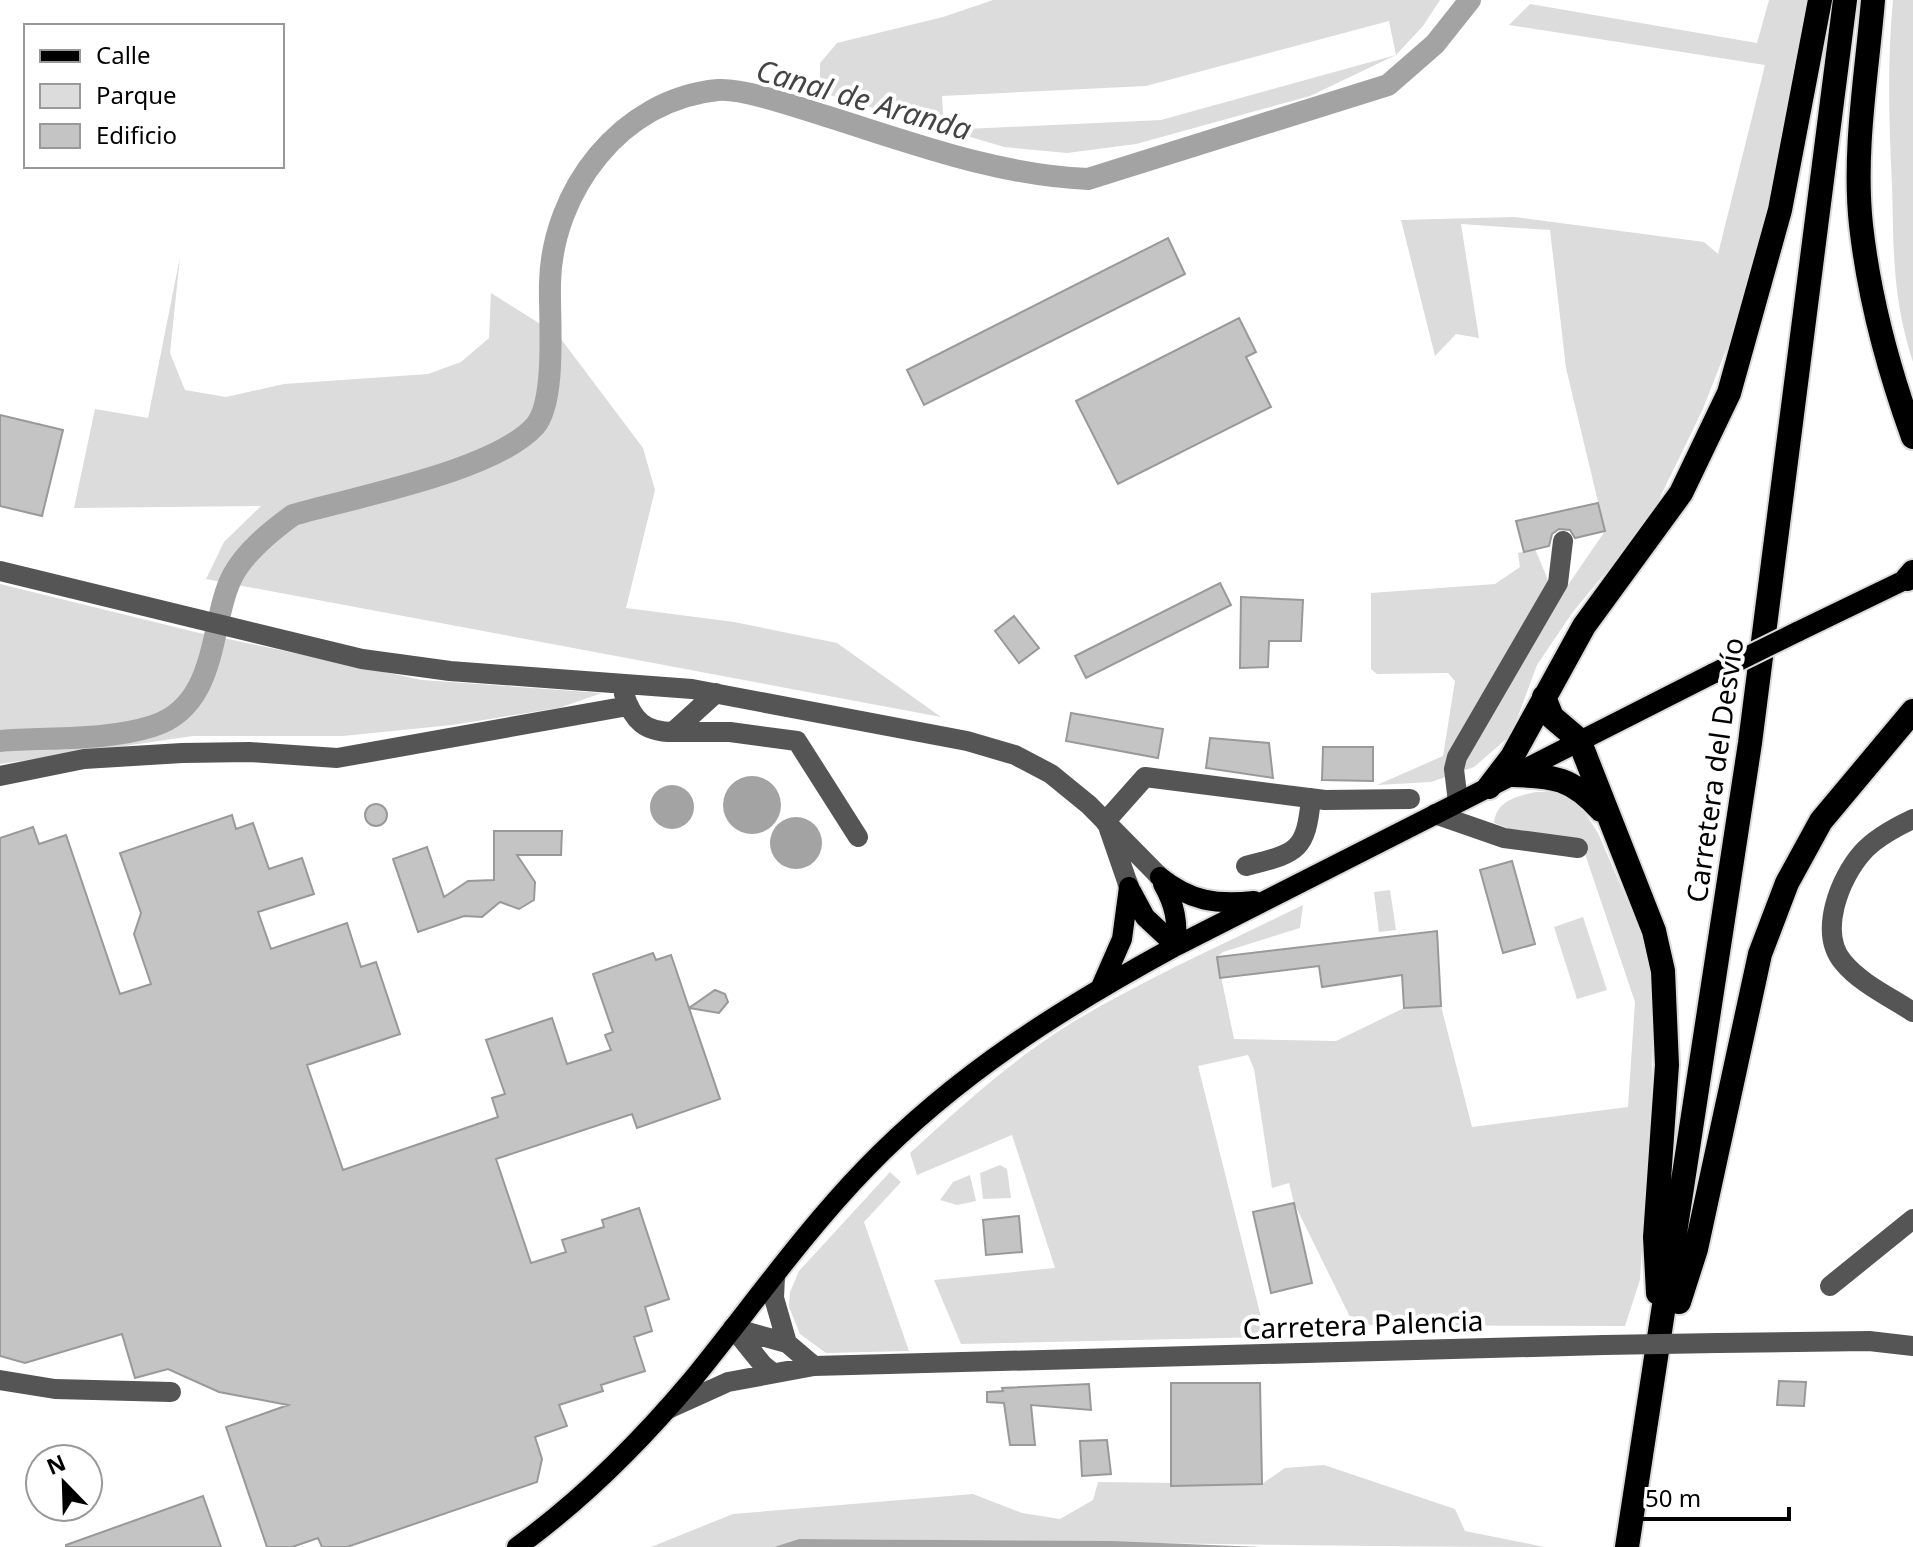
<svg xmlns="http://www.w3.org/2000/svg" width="1913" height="1547" font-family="'Noto Sans',sans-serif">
  <rect width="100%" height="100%" fill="#fff"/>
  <path fill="#dcdcdc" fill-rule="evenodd" d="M993,0H1440L1423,26L1396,55L1310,96L1136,144L1067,153L1004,147L820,92V63L837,43L943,17ZM1389,21L1396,55L1161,120L944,130L942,96L1146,86Z
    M1769,0H1806L1762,232L1728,345L1702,411L1649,520L1572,613L1537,665L1511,735L1474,767L1431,782L1377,785L1443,756L1455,681L1448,673L1377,674L1371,669V593L1495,584L1520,567L1518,553L1535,549L1548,580L1568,585L1605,531L1566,368L1550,230L1461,224L1479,338L1456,334L1435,356L1401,220L1514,217L1704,242L1718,254L1765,65L1509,25L1530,4L1757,43Z
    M1893,0H1913V362C1892,296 1894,253 1892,185C1889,123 1887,62 1893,0Z
    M180,257L170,353L185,390L226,397L284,384L428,374L461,362L489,338L491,293L558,335L643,448L655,490L626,608L734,622L837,643L941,717L206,579L224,542L261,506L74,508L95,409L148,418Z
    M0,584L195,632L422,680L602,693L559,708L452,725L343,736H193L0,764Z
    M1536,792H1555L1577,801L1598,833L1642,935L1653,987L1652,1077L1640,1280L1625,1326L1354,1325L1294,1203L1289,1183L1272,1188L1254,1069L1248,1055L1198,1066L1266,1337L961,1344L934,1280L1055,1268L1012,1135L917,1175L910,1153C961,1106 1014,1058 1073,1022C1147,978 1226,943 1303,905L1300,928L1223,952L1217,957L1234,1039L1336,1041L1404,1008L1441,1006L1472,1127L1628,1107L1635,1002L1580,839L1519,832L1494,823C1496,801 1517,796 1536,792Z
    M1390,890L1396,930L1379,932L1374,892Z
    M1583,917L1607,990L1577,999L1554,927Z
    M1000,1165L1007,1169L1011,1198L983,1199L980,1173Z
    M890,1172L901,1182L864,1222L909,1351L826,1353L800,1334L789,1307L790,1292L799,1271Z
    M970,1175L976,1201L957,1205L940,1200L953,1182Z
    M1324,1465L1455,1509L1465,1531L1545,1547C1296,1547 1048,1540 799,1539L774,1547H651L733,1514L973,1494L1022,1513L1060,1519L1093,1500L1098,1482L1262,1484L1285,1468Z"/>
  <path fill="#a3a3a3" d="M723 805a29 29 0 1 1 58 0a29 29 0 1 1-58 0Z
    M650 807a22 22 0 1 1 44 0a22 22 0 1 1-44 0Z
    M770 843a26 26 0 1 1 52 0a26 26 0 1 1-52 0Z
    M799,1539L1111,1541L1261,1547H774Z"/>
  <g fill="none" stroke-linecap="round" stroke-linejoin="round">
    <path stroke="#a3a3a3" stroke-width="22" d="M0,741C49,737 106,741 153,726C220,705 209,620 233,575C246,551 271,531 293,515C355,497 495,471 535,426C557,401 549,316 550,283C552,191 621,99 718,90C745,88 802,109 829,117C915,144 998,175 1088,179L1388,85L1435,44L1470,0"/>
  </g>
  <path fill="#c4c4c4" stroke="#999" stroke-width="2" d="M1168,238L1185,274L924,405L907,370Z
    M1239,318L1256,352L1246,357L1271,407L1118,484L1076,401Z
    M0,415L63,430L42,516L0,506Z
    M1598,503L1605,531L1575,538L1570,530L1559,529L1552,534L1549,546L1524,552L1516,521Z
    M1220,583L1231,605L1086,678L1075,656Z
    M1241,597L1303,600L1301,641H1269L1268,667L1240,668Z
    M1014,616L1039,648L1019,663L995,631Z
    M1071,713L1163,729L1158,758L1066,741Z
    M1210,738L1269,743L1273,778L1206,768Z
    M1323,747H1373V781L1322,780Z
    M365 815a11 11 0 1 1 22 0a11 11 0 1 1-22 0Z
    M232,815L236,829L253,823L269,869L302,858L314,894L258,912L271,949L347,923L361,967L376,962L400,1034L307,1065L343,1170L498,1117L492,1098L505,1094L486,1040L552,1018L567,1064L611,1050L605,1035L613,1032L593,974L653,953L656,960L671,955L689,1008L715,990L725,994L728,1002L719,1013L689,1008L720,1099L637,1128L632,1114L496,1159L531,1263L566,1252L562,1240L604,1227L602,1220L639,1208L669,1299L645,1307L652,1331L634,1337L645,1371L601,1385L603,1391L559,1405L567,1426L535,1437L542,1459L537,1482L347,1547H322L318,1538L292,1547H267L226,1427L288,1405L219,1392L168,1369L135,1378L122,1334L25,1363L0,1356V838L33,827L39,844L66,835L120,994L151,984L134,934L141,913L120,853Z
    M494,831H562L561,855H517L535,882L534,900L519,909L500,902L482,917L464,916L418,932L393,859L427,847L444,897L468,881L494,880Z
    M1512,861L1535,944L1503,953L1480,870Z
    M1437,931L1441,1006L1404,1008L1402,975L1322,987L1319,966L1220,978L1217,957Z
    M1294,1203L1312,1283L1271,1293L1253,1212Z
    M1019,1216L1022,1252L986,1255L983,1220Z
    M1779,1381L1806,1382L1804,1406L1777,1405Z
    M1171,1383H1260L1262,1484L1171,1486Z
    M1089,1384L1091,1410L1031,1405L1035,1445H1010L1004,1403L987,1402V1392L1003,1391L1002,1388Z
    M1107,1440L1111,1474L1082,1476L1080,1441Z
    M203,1496L221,1547H66V1545Z"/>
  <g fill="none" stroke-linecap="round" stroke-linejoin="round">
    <defs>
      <path id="major" d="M1797,632L1913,576
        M1160,877C1190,901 1216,905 1254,901
        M1163,884C1175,905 1178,922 1176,946
        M1131,891L1145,917L1176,946
        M1101,987L1122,939L1129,887
        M517,1547C582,1500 641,1441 693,1379C750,1309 803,1233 866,1168C957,1074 1062,1008 1176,946L1714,673"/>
      <path id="highway" d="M1873,0C1867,73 1853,151 1861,225C1869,297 1888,368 1913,437
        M1907,579L1913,572
        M1544,697L1552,717L1579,740L1654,931L1663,971L1667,1065L1655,1237L1658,1293
        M1513,775C1554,776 1572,778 1601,810
        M1489,787L1512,757L1584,626L1681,493L1729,393L1780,210L1820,0
        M1679,1302L1696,1249L1760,954L1787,883L1821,821L1913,711
        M1627,1547L1750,743L1845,0"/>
    </defs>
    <use href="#major" stroke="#dbdbdb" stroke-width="24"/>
    <use href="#highway" stroke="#dbdbdb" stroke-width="28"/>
    <path stroke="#555" stroke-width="20" d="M0,571L362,659L450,671L692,689L967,741L1015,755L1051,774L1089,805L1160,877
      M624,694C633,721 645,732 673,732L716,693
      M673,732H730L797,741L858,837
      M0,776L84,759L182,753L250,752L337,758L628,706
      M1458,802L1454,769L1457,757L1558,583L1563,541
      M1435,814L1504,838L1578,848
      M1913,819C1896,827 1874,839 1862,853C1840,878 1818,932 1843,962C1860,983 1890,997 1913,1012
      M1105,822L1145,777L1325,800L1410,799
      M1109,829L1129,887
      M1246,866C1296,853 1306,853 1311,798
      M775,1276L774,1298L787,1343
      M1830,1286L1913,1219
      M733,1328L787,1343L814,1366
      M733,1328L763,1365L773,1373
      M1718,1343L1869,1341L1913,1346
      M0,1380L55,1389L171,1392
      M666,1410L728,1382L814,1366L1604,1345"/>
    <use href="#major" stroke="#000" stroke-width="20"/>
    <use href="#highway" stroke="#000" stroke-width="24"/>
    <defs>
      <path id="major-bridge" d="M1714,673L1797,632"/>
    </defs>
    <use href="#major-bridge" stroke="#dbdbdb" stroke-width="24" stroke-linecap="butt"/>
    <path stroke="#555" stroke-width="20" d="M1604,1345L1718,1343"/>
    <use href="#major-bridge" stroke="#000" stroke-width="20"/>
  </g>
  <g text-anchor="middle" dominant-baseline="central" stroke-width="8" stroke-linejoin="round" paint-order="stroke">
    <g font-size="28" fill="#000" stroke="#fff">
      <text transform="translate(1714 770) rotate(-82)">Carretera del Desvío</text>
      <text transform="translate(1363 1324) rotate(-2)">Carretera Palencia</text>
    </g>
    <g font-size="30" font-style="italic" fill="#444" stroke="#fff">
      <text transform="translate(864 99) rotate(16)">Canal de Aranda</text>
    </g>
  </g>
  <rect x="24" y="24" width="260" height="144" fill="#ffffff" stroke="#999999" stroke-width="2"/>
  <rect x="40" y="50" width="40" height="12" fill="#000000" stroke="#999999" stroke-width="2"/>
  <text x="96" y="64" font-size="24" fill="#000000">Calle</text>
  <rect x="40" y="84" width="40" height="24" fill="#dcdcdc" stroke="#999999" stroke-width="2"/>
  <text x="96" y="104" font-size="24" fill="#000000">Parque</text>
  <rect x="40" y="124" width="40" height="24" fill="#c4c4c4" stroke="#999999" stroke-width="2"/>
  <text x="96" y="144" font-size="24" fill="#000000">Edificio</text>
  <g transform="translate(64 1483) rotate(337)"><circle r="38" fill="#ffffff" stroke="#999999" stroke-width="2"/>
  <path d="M0-6L14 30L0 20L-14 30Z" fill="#000000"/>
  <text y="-12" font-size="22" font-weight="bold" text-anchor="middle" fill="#000000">N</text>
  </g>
  <path d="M1633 1507v12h156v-12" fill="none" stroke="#000000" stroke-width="4"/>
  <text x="1645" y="1507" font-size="24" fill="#000000" stroke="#ffffff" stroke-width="6" paint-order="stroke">50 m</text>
</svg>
